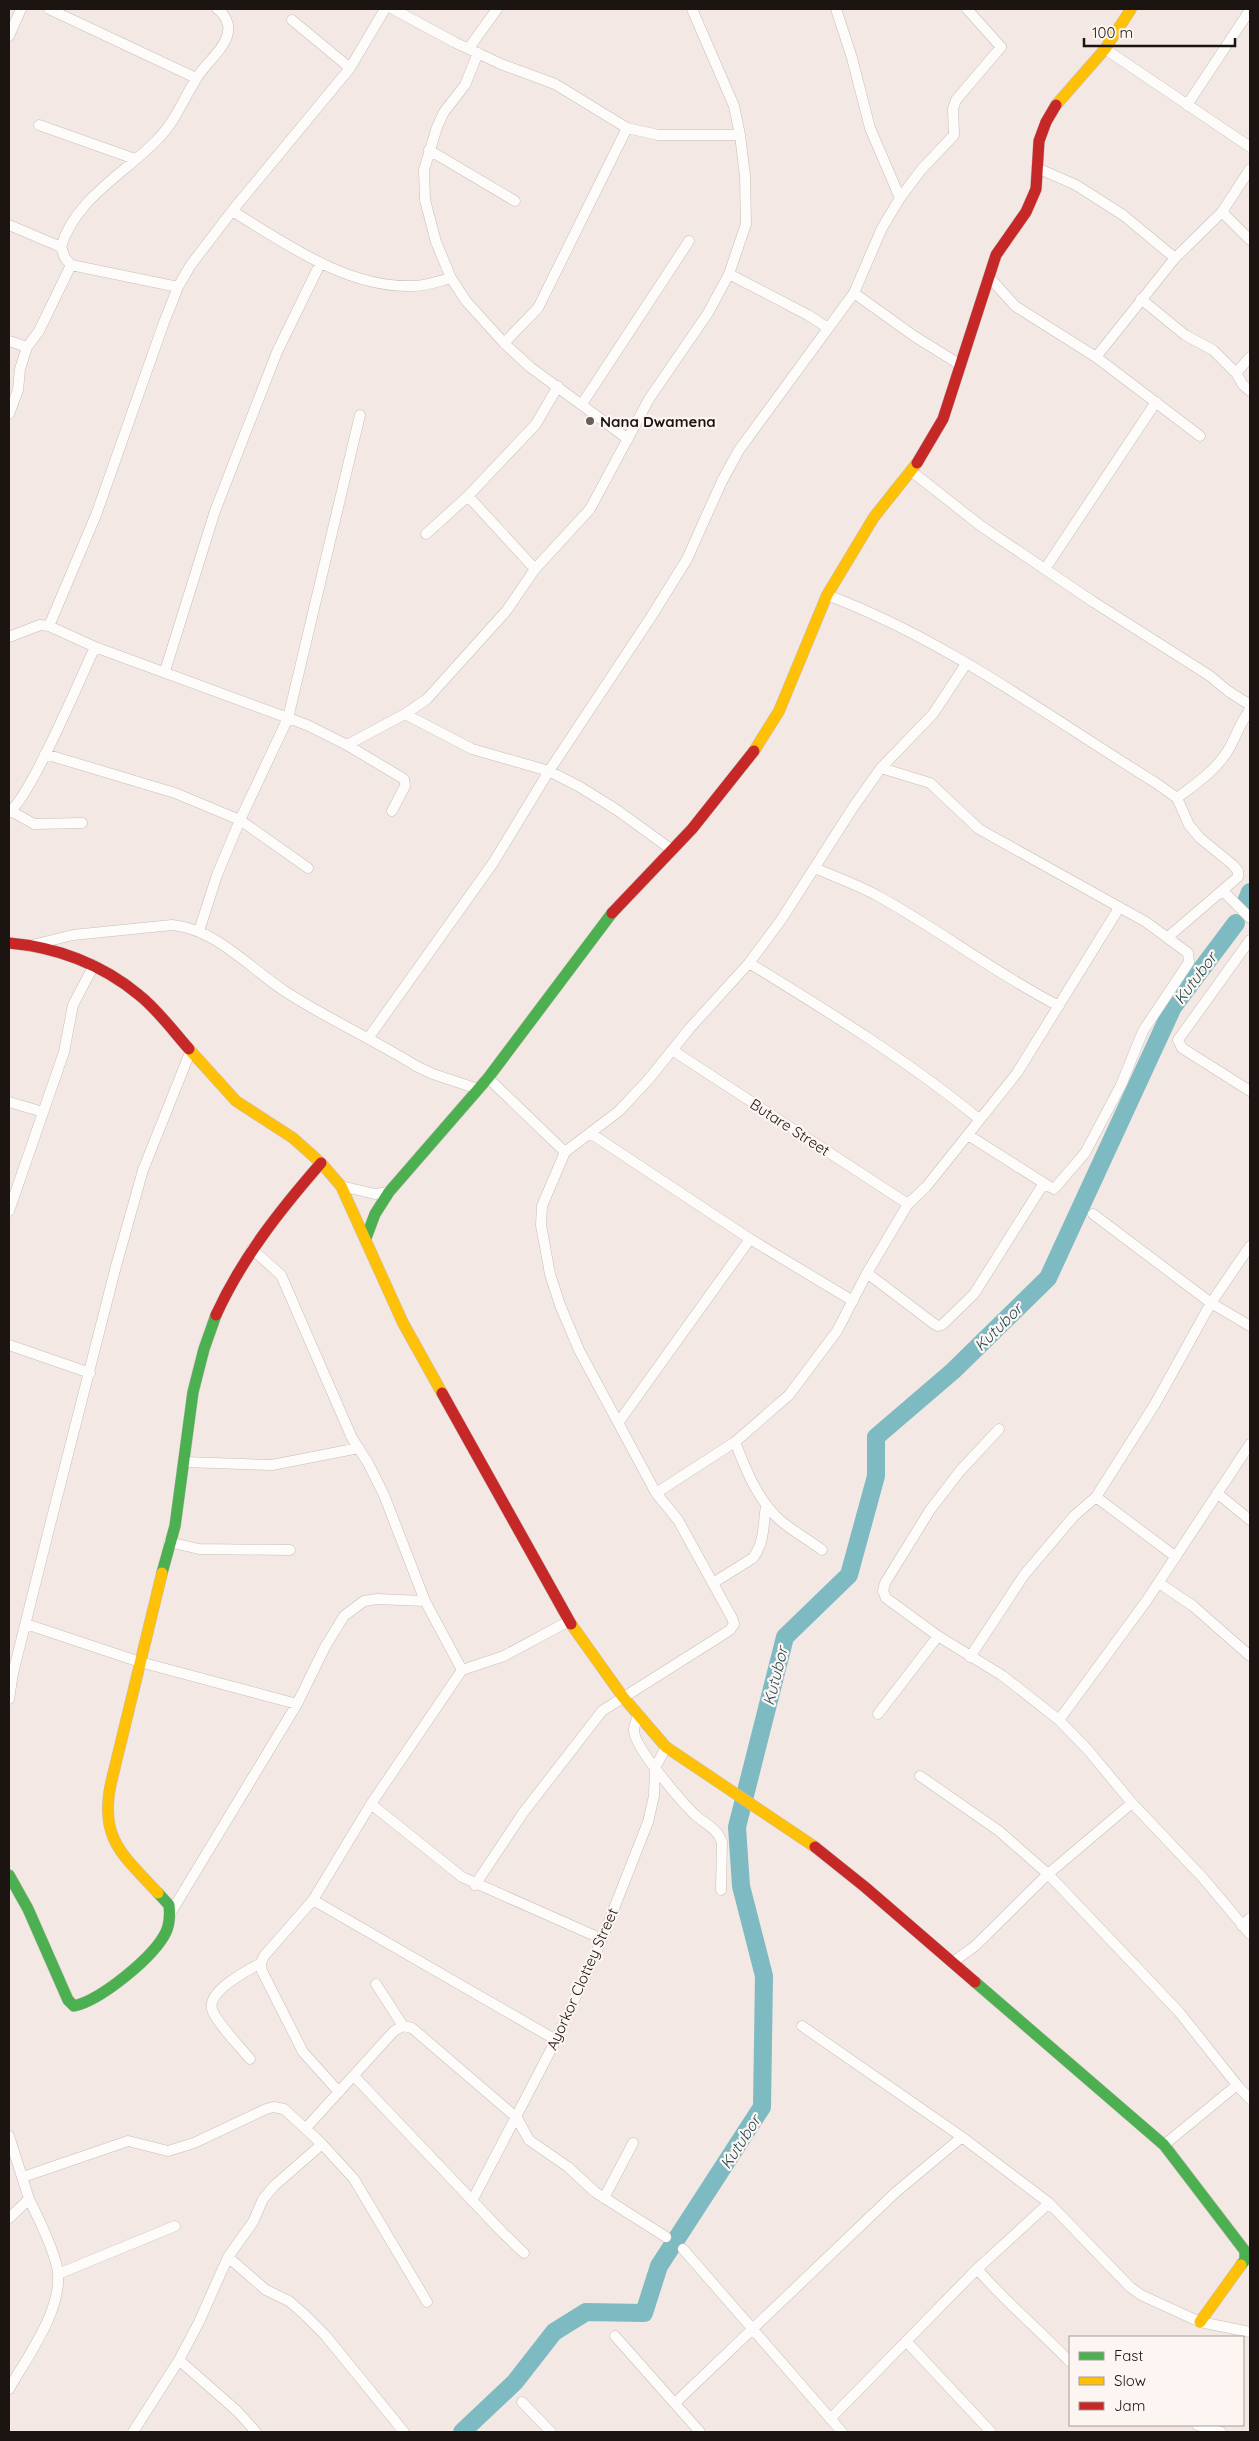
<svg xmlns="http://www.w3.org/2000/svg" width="1259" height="2441" font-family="Quicksand,sans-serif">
  <rect width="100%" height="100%" fill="#f3e8e3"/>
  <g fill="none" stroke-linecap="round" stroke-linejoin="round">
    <path stroke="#7ebac2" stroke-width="18" d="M1245,904L1250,892
      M462,2432L515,2382L554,2332L586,2312L644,2313L659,2266L762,2107L764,1976L741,1886L737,1827L785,1637L849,1575L876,1476V1437L953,1371L1048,1278L1173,1007L1236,923"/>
    <defs>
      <path id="street" d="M49,9L196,78
        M393,9L454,42L501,64L555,84L627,128L658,135H740
        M836,9L852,58L870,128L900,198
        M292,20L350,68
        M9,36L21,9
        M469,48L497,9
        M1105,49L1250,147
        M478,53L465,85L444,112L437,127L424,170L425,200L436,242L451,278L466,301L504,343L530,367L628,439
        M1187,105L1250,10
        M39,125L135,159
        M429,150L515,201
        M1037,168L1076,185L1123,215L1175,258
        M232,211C287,244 346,288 413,286C426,286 439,281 451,278
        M1222,212L1250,240
        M9,225L61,247
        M729,274L808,315L828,328
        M989,277L1015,306L1096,357L1175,258L1222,212L1250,169
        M178,287L71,265L65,258L61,247C75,199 124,174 157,140C175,122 183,100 196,79C204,65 226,48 228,32C230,24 224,13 217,9
        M854,293L914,336L959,364
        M1141,299L1185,335L1213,350L1236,373L1243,385L1250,391
        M9,341L27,347
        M504,343L538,308L627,128
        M1096,357L1200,436
        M1236,373L1250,357
        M582,404L689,241
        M9,414L18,390L20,369L27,347L39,331L71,265
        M911,471L981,526L1092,601L1210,676L1228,691L1250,705
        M468,496L535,569
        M426,534L468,496L536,424L558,386
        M1045,569L1156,402
        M827,595C945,639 1049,717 1156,783L1177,798L1189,825L1200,838L1233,865L1238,871V877L1168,937
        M49,626L96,515L163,325L178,287L190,266L232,211L350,68L385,9
        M9,637L40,625L49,626L95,647L307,725L347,745L404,779L405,786L392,811
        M165,671L215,511L277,352L320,264
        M405,714L472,749L549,771L580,787L617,810L672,850
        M347,745L405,714L427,699L507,610L535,569L590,509L649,399L708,313L729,274L746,224L745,176L740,135L734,106L692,9
        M45,754L175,793L240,820L308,868
        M881,768L930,783L979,829L1146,922L1188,953L1189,962L1143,1031L1121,1085L1085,1153L1054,1189
        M1177,798C1197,783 1218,769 1230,747C1237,734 1241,721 1250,710
        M11,811L34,824L82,823
        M9,812C30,798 81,677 95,647
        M815,868C835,877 858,885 878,896C940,930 996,974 1059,1006
        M1223,891L1250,918
        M199,931L217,875L240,820L288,718L360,415
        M1250,940L1178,1040L1182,1048L1250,1091
        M32,945L73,935L172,925C217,929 250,969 286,992C328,1019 374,1040 416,1066L433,1074L478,1089
        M749,963C829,1012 907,1060 979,1119
        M369,1037L493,863L549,771L651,617L687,559L722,481L739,450L854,293L882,228L900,198L921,170L954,135L953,109L956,100L1001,47L967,9
        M672,1050L908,1204
        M488,1078L565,1152
        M9,1102L43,1112
        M590,1133L750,1239L853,1301
        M968,1135L1050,1187
        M341,1186L375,1194L389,1192
        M9,1211L64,1052L73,1005L94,965
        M1093,1214L1211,1303L1250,1326
        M252,1249L281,1275L352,1438L368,1463L384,1495L425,1601L462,1670
        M867,1273L933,1323L938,1326L942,1325L974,1294L1044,1183
        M9,1345L90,1373
        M618,1423L750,1239
        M999,1429L960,1471L930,1510L885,1583L883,1591L886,1598L938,1636L1003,1676L1059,1720L1088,1750L1132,1803L1203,1878L1250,1934
        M735,1442C746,1470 758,1501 781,1521C794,1532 809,1540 822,1550
        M184,1462L272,1465L359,1448
        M656,1493L735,1442L789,1395L837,1331L867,1273L908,1204L926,1187L1017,1073L1119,908
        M1217,1493L1250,1520
        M1096,1497L1176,1557
        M169,1542L199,1549L290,1550
        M713,1583L753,1558C765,1542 763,1524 766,1506
        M1159,1583L1193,1606L1250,1656
        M26,1624L140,1662L297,1704
        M970,1657L1024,1575L1074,1516L1096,1497L1155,1404L1211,1303L1250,1246
        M9,1699L13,1673L50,1525L116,1266L143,1170L191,1050
        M878,1714L938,1636
        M638,1715C637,1720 634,1725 634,1730C633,1746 682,1802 695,1815C705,1824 717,1828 722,1842L721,1890
        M1059,1720L1147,1600L1250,1444
        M920,1776L999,1831L1048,1874L1179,2012L1237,2085L1250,2099
        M371,1804L462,1877L602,1939
        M475,1885L523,1813L602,1711L730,1630L734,1624L732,1618L678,1520L656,1493L579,1350L560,1305L550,1274L541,1225L542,1206L565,1152L619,1111L648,1080L690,1028L749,963L781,920L854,806L881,768L933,714L966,664
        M313,1900L556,2040
        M170,1914L297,1704L325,1647L344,1616L364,1601L377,1599L425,1601
        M1242,1926L1250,1918
        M953,1962L975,1946L1048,1874L1132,1803
        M376,1984L403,2026
        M802,2026L962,2137L1049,2203L1130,2287L1141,2295L1200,2322L1250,2332
        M250,2059C241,2048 215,2021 212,2009C207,1991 248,1970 261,1963
        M354,2076L503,2233L524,2253
        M339,2092L303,2052L262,1971L261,1963L264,1956L313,1900L371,1804L462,1670L504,1656L569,1621
        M306,2128L394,2031L403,2026L412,2028L517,2118L529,2140L568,2167L595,2192L666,2237
        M9,2136L29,2199L9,2218
        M1164,2145L1237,2085
        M23,2177L128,2141L168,2151L194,2143L266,2109L274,2107L284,2109L322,2144L354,2179L427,2302
        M604,2198L633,2143
        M472,2201L556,2040L602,1939L648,1822L654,1796L655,1768L666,1747
        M683,2249L842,2432
        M228,2257L266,2290L289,2301L305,2315L325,2335L404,2432
        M977,2269C1006,2302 1040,2331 1070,2362
        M58,2274L175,2226
        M615,2336L700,2432
        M906,2341L991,2432
        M179,2360L237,2411L256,2432
        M9,2389C27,2357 61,2312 58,2274C57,2256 38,2217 29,2199
        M522,2402L551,2432
        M675,2403L896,2192L962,2137
        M830,2419L977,2269L1049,2203
        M1197,2425L1221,2432
        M133,2432L179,2360L199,2322L228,2257L253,2222L263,2199L274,2186L322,2144"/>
      <path id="fast" d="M366,1238L375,1214L389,1192L488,1078L612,913
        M162,1573L175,1526L193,1392L204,1349L216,1315
        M9,1875L28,1909L68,2000L74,2006C101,2000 154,1957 166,1932C170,1923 170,1914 169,1905L158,1893
        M975,1982L1164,2145L1245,2251V2260L1241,2265"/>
      <path id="slow" d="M1056,105L1105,49L1131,9
        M754,751L779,711L827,595L874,517L917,463
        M189,1049L236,1101L293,1138L321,1163L341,1186L403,1323L442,1393
        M571,1624L623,1697L666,1747L815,1847
        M158,1893C123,1855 99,1839 111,1783L162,1573
        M1200,2322L1241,2265"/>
      <path id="jam" d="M917,463L943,419L996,255L1026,212L1036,189L1039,141L1046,122L1056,105
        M612,913L692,829L754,751
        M9,943C56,947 102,964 139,995C158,1010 173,1031 189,1049
        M216,1315C242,1258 280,1210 321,1163
        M442,1393L571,1624
        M815,1847L865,1887L975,1982"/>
    </defs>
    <use href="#street" stroke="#c6beba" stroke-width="11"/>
    <use href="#fast" stroke="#c6beba" stroke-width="12"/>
    <use href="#slow" stroke="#c6beba" stroke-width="12"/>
    <use href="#jam" stroke="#c6beba" stroke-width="12"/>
    <use href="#street" stroke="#fdfcfb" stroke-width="10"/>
    <use href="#fast" stroke="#4caf50" stroke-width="11"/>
    <use href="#slow" stroke="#ffc107" stroke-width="11"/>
    <use href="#jam" stroke="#c62828" stroke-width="11"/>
  </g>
  <circle fill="#675e5a" stroke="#fdf5f2" stroke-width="2" cx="590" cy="421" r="5"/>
  <g text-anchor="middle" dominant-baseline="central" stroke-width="4.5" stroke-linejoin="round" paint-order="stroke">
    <g font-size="15" font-weight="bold" fill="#1b1411" stroke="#fdf5f2" text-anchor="start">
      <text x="600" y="421">Nana Dwamena</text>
    </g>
    <g font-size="15" fill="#1b1411" stroke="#fdf5f2">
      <text transform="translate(790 1127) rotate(33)">Butare Street</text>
      <text transform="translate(582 1979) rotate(-66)">Ayorkor Clottey Street</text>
    </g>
    <g font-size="16" font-style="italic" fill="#234c53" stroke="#fdf5f2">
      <text transform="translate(1195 978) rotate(-53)">Kutubor</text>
      <text transform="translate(998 1327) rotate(-45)">Kutubor</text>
      <text transform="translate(775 1676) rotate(-76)">Kutubor</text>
      <text transform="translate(740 2142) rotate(-57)">Kutubor</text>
    </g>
  </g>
  <rect width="1259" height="2441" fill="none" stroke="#1b1411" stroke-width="20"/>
  <rect x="1069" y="2336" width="175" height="90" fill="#fdf5f2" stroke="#a39b98"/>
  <rect x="1079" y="2352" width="25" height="8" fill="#4caf50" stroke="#a39b98"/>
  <text x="1114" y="2361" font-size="15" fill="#1b1411">Fast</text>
  <rect x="1079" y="2377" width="25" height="8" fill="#ffc107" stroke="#a39b98"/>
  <text x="1114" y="2386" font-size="15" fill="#1b1411">Slow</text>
  <rect x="1079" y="2402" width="25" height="8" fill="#c62828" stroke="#a39b98"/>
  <text x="1114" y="2411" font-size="15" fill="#1b1411">Jam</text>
  <path d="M1084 38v8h151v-8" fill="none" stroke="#1b1411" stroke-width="2.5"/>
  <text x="1092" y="38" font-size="15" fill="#1b1411" stroke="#fdf5f2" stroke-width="4" paint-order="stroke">100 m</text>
</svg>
